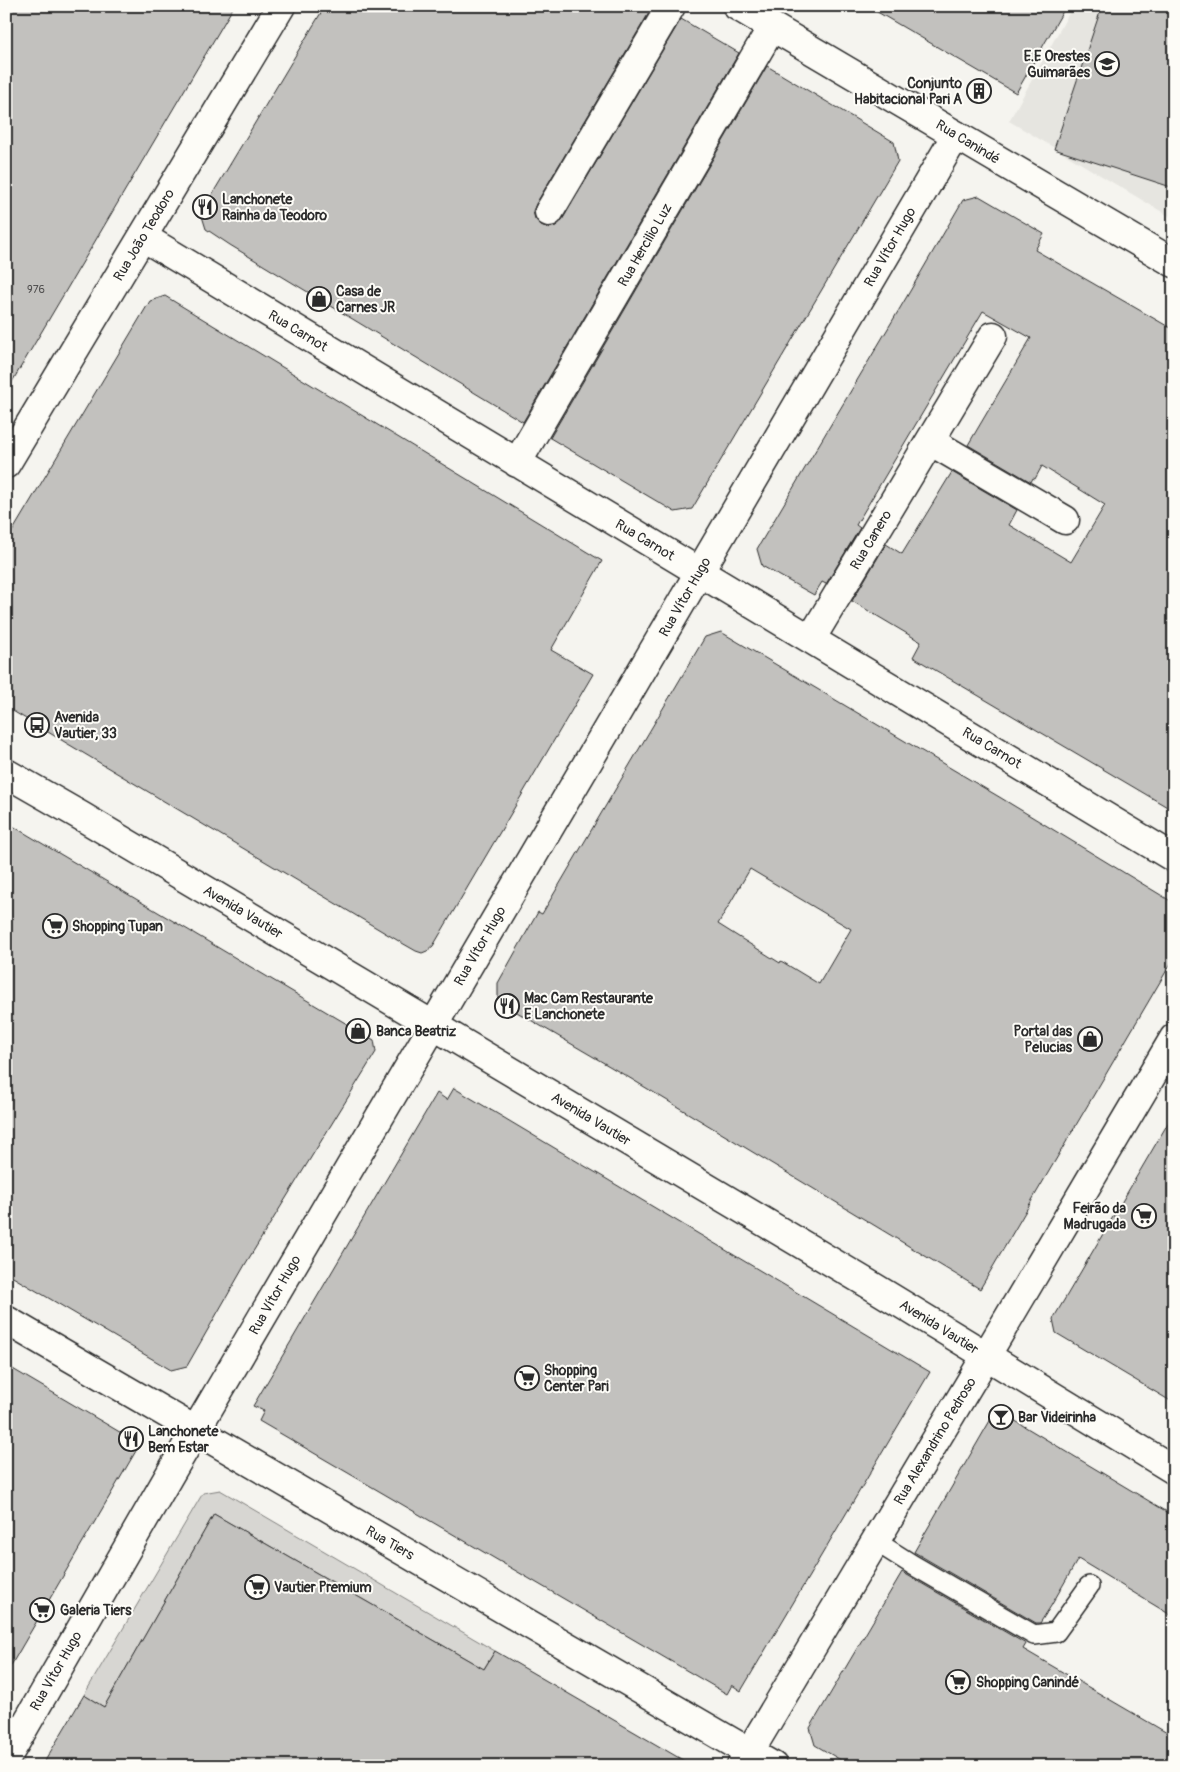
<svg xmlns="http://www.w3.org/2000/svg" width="1180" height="1772" font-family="Pangolin,sans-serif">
  <rect width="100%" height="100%" fill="#f5f4ef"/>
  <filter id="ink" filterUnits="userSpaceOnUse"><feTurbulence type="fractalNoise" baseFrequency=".02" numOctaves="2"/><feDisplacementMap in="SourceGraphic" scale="10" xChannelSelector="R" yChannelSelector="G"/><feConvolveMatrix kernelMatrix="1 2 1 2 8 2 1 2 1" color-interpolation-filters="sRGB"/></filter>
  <g filter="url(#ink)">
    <path fill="#e6e5e0" d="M1073,6H1174V219L1009,121Z"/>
    <path fill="#d7d6d2" stroke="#81807e" d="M220,1490L495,1651L483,1670L470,1661L214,1514L104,1707L84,1695L203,1493Z"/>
    <path fill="#c2c1be" stroke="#2b2b2b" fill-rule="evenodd" d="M6,6H234L6,392Z
      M325,6H653L536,204L533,211L535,219L541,225L548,228L556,226L562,220L681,19L739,53L523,422L230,245L206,229L201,213Z
      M867,6H1066L1016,93Z
      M1102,6H1158L1174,12V188L1054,149Z
      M767,66L894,142L898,161L692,509L675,512L550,438Z
      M979,196L1044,234L1035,250L1174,330V811L913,657L921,642L852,601L886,544L902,554L952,472L1017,510L1009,525L1071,562L1105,505L1042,466L1035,479L1033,478L1031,482L968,445L1031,338L983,311L856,525L860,528L826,584L822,582L814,595L762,566L757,549L906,298L963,200Z
      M165,296L602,561L551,650L593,674L433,946L427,951L422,953L416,951L402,943L6,707V542L150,301Z
      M721,632L1001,798L1174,903V958L980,1289L628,1077L498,1001V983L538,912L542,914L705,637ZM750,869L851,929L819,984L781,961L780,963L718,924Z
      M6,822L374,1040L376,1052L246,1263L187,1366L171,1370L6,1273Z
      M454,1088L930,1372L741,1691L732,1685L727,1694L259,1421L264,1411L253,1406L437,1093L447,1100Z
      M1174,1113V1403L1056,1333L1053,1319Z
      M6,1365L140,1444L6,1674Z
      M1007,1416L1174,1516V1617L1078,1559L1051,1606L1040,1623H1036L914,1552L991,1419Z
      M214,1514L484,1669L495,1651L693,1766H42L84,1695L104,1707Z
      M902,1572L1026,1644L1023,1649L1174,1737V1766H851L815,1745L810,1728Z"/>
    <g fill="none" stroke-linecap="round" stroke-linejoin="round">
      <defs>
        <path id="lane" d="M875,1541L913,1565L1034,1635L1056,1632L1089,1586"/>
        <path id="street" d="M737,6L956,135
          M549,212L671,6
          M143,237L1174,858
          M930,441L1065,520
          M517,463L772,27
          M811,639L993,336
          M6,1320L773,1766"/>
        <path id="secondary" d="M6,464L281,6
          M6,773L81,816L872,1286L1174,1470
          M6,1759L170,1474L956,135L1174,263
          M741,1766L986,1356L1174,1038"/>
      </defs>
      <use href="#lane" stroke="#2b2b2b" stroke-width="22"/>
      <use href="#street" stroke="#2b2b2b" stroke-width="31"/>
      <use href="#secondary" stroke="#2b2b2b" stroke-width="31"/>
      <use href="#lane" stroke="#fdfcf7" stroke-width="19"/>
      <use href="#street" stroke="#fdfcf7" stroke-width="28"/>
      <use href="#secondary" stroke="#fdfcf7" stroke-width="28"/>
    </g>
  </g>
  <defs>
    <symbol id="school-ring" viewBox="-11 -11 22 22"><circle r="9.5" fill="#fdfcf7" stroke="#2b2b2b" stroke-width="1.5"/><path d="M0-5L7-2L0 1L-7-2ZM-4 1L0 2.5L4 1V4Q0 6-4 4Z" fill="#2b2b2b"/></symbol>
    <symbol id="building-ring" viewBox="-11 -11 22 22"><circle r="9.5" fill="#fdfcf7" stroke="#2b2b2b" stroke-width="1.5"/><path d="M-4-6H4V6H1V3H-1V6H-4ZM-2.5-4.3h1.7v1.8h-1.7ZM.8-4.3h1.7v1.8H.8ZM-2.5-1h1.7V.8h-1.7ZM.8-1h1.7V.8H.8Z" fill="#2b2b2b"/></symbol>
    <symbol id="restaurant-ring" viewBox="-11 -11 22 22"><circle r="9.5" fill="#fdfcf7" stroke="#2b2b2b" stroke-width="1.5"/><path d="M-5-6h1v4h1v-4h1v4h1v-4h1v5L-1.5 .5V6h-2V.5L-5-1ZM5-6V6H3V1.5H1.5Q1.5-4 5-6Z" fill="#2b2b2b"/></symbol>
    <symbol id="shop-ring" viewBox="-11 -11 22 22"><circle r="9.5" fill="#fdfcf7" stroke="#2b2b2b" stroke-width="1.5"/><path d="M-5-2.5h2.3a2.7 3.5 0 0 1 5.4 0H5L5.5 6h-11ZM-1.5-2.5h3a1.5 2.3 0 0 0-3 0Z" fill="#2b2b2b"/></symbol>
    <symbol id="bus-ring" viewBox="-11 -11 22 22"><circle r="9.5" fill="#fdfcf7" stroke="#2b2b2b" stroke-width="1.5"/><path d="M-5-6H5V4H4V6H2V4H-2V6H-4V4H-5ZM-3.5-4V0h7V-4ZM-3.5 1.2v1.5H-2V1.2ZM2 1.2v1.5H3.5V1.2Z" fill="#2b2b2b"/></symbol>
    <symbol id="supermarket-ring" viewBox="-11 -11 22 22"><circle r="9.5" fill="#fdfcf7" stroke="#2b2b2b" stroke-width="1.5"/><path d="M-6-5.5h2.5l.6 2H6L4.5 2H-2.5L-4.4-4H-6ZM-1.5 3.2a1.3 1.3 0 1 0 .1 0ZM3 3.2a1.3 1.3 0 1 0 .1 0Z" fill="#2b2b2b"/></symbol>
    <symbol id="bar-ring" viewBox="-11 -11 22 22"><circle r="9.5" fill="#fdfcf7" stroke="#2b2b2b" stroke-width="1.5"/><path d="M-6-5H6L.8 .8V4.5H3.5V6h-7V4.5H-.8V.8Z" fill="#2b2b2b"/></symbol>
  </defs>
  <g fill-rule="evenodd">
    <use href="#school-ring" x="1093" y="50" width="28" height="28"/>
    <use href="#building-ring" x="965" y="77" width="28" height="28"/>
    <use href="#restaurant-ring" x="191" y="193" width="28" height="28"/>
    <use href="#shop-ring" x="305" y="285" width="28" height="28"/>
    <use href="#bus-ring" x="23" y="711" width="28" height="28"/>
    <use href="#supermarket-ring" x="41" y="912" width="28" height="28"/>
    <use href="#restaurant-ring" x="493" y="992" width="28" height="28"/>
    <use href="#shop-ring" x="344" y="1017" width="28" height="28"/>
    <use href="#shop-ring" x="1076" y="1025" width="28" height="28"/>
    <use href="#supermarket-ring" x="1130" y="1202" width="28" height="28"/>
    <use href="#supermarket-ring" x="513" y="1364" width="28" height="28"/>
    <use href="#bar-ring" x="987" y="1403" width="28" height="28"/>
    <use href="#restaurant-ring" x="117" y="1425" width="28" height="28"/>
    <use href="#supermarket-ring" x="243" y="1573" width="28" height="28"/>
    <use href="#supermarket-ring" x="28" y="1596" width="28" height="28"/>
    <use href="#supermarket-ring" x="944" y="1668" width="28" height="28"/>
  </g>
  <g text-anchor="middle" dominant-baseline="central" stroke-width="4" stroke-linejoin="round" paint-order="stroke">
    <g font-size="11" fill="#515050">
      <text x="36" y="289">976</text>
    </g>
    <g font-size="14" font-weight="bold" fill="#2b2b2b" stroke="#fdfcf7" text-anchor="start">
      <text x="1090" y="56" text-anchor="end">E.E Orestes<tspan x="1090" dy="16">Guimarães</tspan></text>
      <text x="962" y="83" text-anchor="end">Conjunto<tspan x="962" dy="16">Habitacional Pari A</tspan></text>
      <text x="222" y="199">Lanchonete<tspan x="222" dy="16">Rainha da Teodoro</tspan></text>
      <text x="336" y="291">Casa de<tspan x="336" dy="16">Carnes JR</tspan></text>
      <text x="54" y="717">Avenida<tspan x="54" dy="16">Vautier, 33</tspan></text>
      <text x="72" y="926">Shopping Tupan</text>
      <text x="524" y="998">Mac Cam Restaurante<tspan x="524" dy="16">E Lanchonete</tspan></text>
      <text x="376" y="1031">Banca Beatriz</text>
      <text x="1072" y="1031" text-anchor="end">Portal das<tspan x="1072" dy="16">Pelucias</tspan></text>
      <text x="1126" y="1208" text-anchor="end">Feirão da<tspan x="1126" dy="16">Madrugada</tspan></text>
      <text x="544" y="1370">Shopping<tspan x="544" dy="16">Center Pari</tspan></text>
      <text x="1018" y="1417">Bar Videirinha</text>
      <text x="148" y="1431">Lanchonete<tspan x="148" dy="16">Bem Estar</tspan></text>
      <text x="274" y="1587">Vautier Premium</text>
      <text x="60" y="1610">Galeria Tiers</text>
      <text x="976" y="1682">Shopping Canindé</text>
    </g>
    <g font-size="14" fill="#2b2b2b" stroke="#fdfcf7">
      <text transform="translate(968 142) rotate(31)">Rua Canindé</text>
      <text transform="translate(144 235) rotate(-59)">Rua João Teodoro</text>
      <text transform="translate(645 245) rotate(-60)">Rua Hercilio Luz</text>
      <text transform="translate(890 247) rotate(-60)">Rua Vítor Hugo</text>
      <text transform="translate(298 331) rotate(31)">Rua Carnot</text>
      <text transform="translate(645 540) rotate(31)">Rua Carnot</text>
      <text transform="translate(871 540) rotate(-59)">Rua Canero</text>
      <text transform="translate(685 597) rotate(-60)">Rua Vítor Hugo</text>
      <text transform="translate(992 748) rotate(31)">Rua Carnot</text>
      <text transform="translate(243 912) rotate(31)">Avenida Vautier</text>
      <text transform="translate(480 946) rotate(-60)">Rua Vítor Hugo</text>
      <text transform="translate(591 1119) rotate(31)">Avenida Vautier</text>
      <text transform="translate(275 1295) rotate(-60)">Rua Vítor Hugo</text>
      <text transform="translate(939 1327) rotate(32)">Avenida Vautier</text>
      <text transform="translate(935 1441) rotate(-59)">Rua Alexandrino Pedroso</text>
      <text transform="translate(390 1543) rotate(30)">Rua Tiers</text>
      <text transform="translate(56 1671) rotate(-60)">Rua Vítor Hugo</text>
    </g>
  </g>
  <rect width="1180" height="1772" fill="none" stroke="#fdfcf7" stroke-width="25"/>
  <rect x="12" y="12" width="1155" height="1747" fill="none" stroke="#2b2b2b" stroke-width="2" filter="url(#ink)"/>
</svg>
